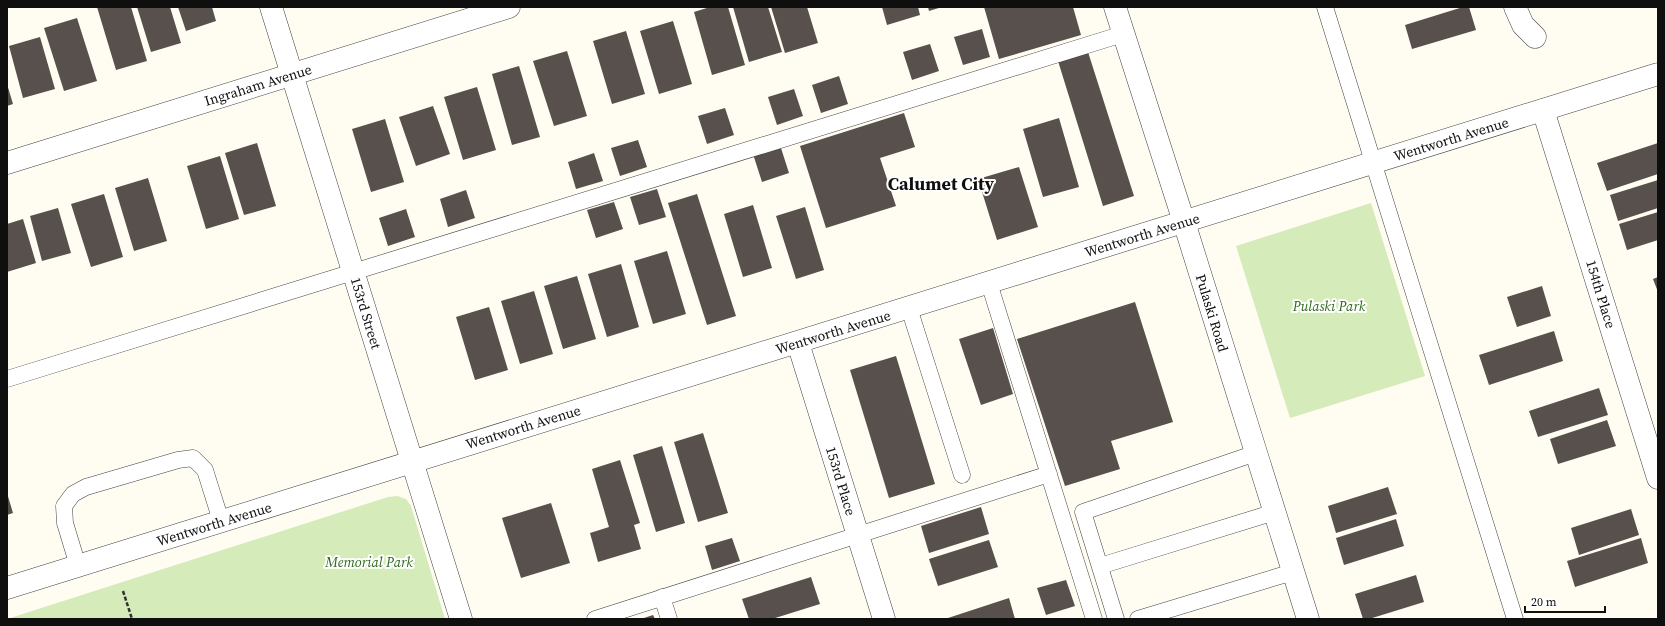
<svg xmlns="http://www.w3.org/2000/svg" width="1665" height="626" font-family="'Source Serif 4',serif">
  <rect width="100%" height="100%" fill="#fffcf2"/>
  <path fill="#d5ebba" d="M1371,203L1425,376L1290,418L1236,246Z
    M397,496L406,499L411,506L445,619H7L388,497Z"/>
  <path fill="#58504c" d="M97,7H131L147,61L116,70Z
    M137,7H170L181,43L151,52Z
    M178,7H212L216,21L186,31Z
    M710,7H728L745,65L712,75L694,12Z
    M733,7H768L782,52L749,62Z
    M771,7H807L818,43L785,53Z
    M882,7H918L920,15L887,25Z
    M928,7H942L929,11Z
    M984,7H1073L1081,35L999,59Z
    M1463,7H1469L1476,30L1412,49L1405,25Z
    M77,18L97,81L64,91L44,28Z
    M673,21L692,84L659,94L640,31Z
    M982,29L990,57L963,65L954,37Z
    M626,31L645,94L612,104L593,41Z
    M40,37L55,89L23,98L9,46Z
    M930,44L939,71L912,80L903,52Z
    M567,51L587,116L554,126L533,61Z
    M1088,52L1134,196L1103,206L1058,61Z
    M519,66L540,137L512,145L492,74Z
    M839,76L848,104L821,113L812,85Z
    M7,84L13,104L7,106Z
    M477,87L496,150L463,160L444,97Z
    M794,89L803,116L777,125L768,97Z
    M433,106L450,154L416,166L399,117Z
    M725,108L734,135L707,144L698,116Z
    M904,113L915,147L880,158L896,206L826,228L800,146Z
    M1059,118L1079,187L1043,197L1023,129Z
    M385,119L404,182L371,192L352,129Z
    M638,140L647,167L620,176L611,148Z
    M257,143L276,206L244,215L225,153Z
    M1658,143V174L1607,191L1597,163Z
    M780,145L789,173L762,182L753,154Z
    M594,153L603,181L576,189L568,162Z
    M220,156L239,219L206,229L187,166Z
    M1019,167L1038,227L997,240L978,179Z
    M148,178L167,241L134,251L115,188Z
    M1658,180V208L1618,221L1610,195Z
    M657,189L666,217L639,225L630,197Z
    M466,190L475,218L448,227L440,199Z
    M104,194L123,257L91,267L71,204Z
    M697,194L736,316L707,325L668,203Z
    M614,202L623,229L596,238L587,210Z
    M753,205L772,268L743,277L724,214Z
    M805,207L824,270L796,279L776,216Z
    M58,208L71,253L42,261L30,216Z
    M406,209L415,237L388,246L379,218Z
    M1658,212V240L1627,250L1619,224Z
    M23,219L36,263L7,272V224Z
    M667,251L686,314L653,324L634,261Z
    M621,264L639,327L607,337L588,274Z
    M577,276L596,339L563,349L544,286Z
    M1658,277V292L1653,279Z
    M1542,286L1551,316L1517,327L1507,297Z
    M534,291L553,354L520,364L501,301Z
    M1135,302L1173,422L1111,441L1120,469L1065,486L1017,339Z
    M489,307L508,370L475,380L456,317Z
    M993,328L1013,394L981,405L959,339Z
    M1554,331L1563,361L1489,385L1479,355Z
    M896,356L935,484L889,498L850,370Z
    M1599,388L1608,415L1538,437L1529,411Z
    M1607,420L1616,446L1558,464L1550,439Z
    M703,433L728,513L698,522L674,442Z
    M662,446L685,523L656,532L633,455Z
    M620,460L640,523L634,525L641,549L598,562L590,533L609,527L592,469Z
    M1388,487L1397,514L1336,533L1328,506Z
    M7,493L13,513L7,515Z
    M551,503L570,563L521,578L502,518Z
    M981,507L989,534L929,553L921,526Z
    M1631,509L1639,535L1579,555L1571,528Z
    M1396,519L1404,546L1344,565L1336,538Z
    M732,538L740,561L712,570L705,546Z
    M1641,538L1648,563L1575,587L1567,561Z
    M989,540L998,567L938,586L929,559Z
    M1416,575L1424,602L1369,619H1363L1355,594Z
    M811,577L820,604L772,619H749L742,599Z
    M1066,580L1075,606L1046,615L1037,588Z
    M1009,598L1015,619H949L948,618Z
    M653,615L655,619H641Z"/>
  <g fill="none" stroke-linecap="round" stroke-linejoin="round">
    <defs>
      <path id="service" d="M1325,7L1515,619
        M989,283L1094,619
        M909,308L962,475
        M7,379L1123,34
        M78,566L65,523L64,506L73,494L86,487L178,460L193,458L205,470L221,521
        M1100,566L1275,512
        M662,597L669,619
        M595,619L1049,474
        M1116,619L1083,512L1256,453
        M1138,619L1293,572"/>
      <path id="minor" d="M271,7L461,619
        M1515,7L1523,25L1535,37
        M1543,110L1658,478
        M7,163L509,7
        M798,343L884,619"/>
      <path id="tertiary" d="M1115,7L1184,222L1308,619
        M7,588L1658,74"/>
    </defs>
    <use href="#service" stroke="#424242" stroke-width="17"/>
    <use href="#minor" stroke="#424242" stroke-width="23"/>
    <use href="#tertiary" stroke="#424242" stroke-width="23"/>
    <path stroke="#313131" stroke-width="2.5" stroke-dasharray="4 2" stroke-linecap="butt" d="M123,591L132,619"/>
    <use href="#service" stroke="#fff" stroke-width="16"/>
    <use href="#minor" stroke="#fff" stroke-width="22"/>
    <use href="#tertiary" stroke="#fff" stroke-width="22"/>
  </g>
  <g text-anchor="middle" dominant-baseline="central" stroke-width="4" stroke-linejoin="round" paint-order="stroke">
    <g font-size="14" fill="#0f0f0f" stroke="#fff">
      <text transform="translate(258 85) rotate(-17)">Ingraham Avenue</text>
      <text transform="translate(1451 139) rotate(-17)">Wentworth Avenue</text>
      <text transform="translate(1142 235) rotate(-17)">Wentworth Avenue</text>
      <text transform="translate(1601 294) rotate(73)">154th Place</text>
      <text transform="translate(366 313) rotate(73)">153rd Street</text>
      <text transform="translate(1212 313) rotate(73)">Pulaski Road</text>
      <text transform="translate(833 332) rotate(-17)">Wentworth Avenue</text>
      <text transform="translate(523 427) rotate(-17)">Wentworth Avenue</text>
      <text transform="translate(841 481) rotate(73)">153rd Place</text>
      <text transform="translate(214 524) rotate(-17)">Wentworth Avenue</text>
    </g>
    <g font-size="14" font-style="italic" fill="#30691e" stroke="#fff">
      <text x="1329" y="306">Pulaski Park</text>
      <text x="369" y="562">Memorial Park</text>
    </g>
    <g font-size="18" font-weight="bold" fill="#0f0f0f" stroke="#fff">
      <text x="941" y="183">Calumet City</text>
    </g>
  </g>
  <rect width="1665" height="626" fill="none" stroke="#0f0f0f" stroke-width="16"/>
  <path d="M1525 606v6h80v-6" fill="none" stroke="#0f0f0f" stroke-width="2"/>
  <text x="1531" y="606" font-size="12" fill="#0f0f0f" stroke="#ffffff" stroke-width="3" paint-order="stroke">20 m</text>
</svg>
